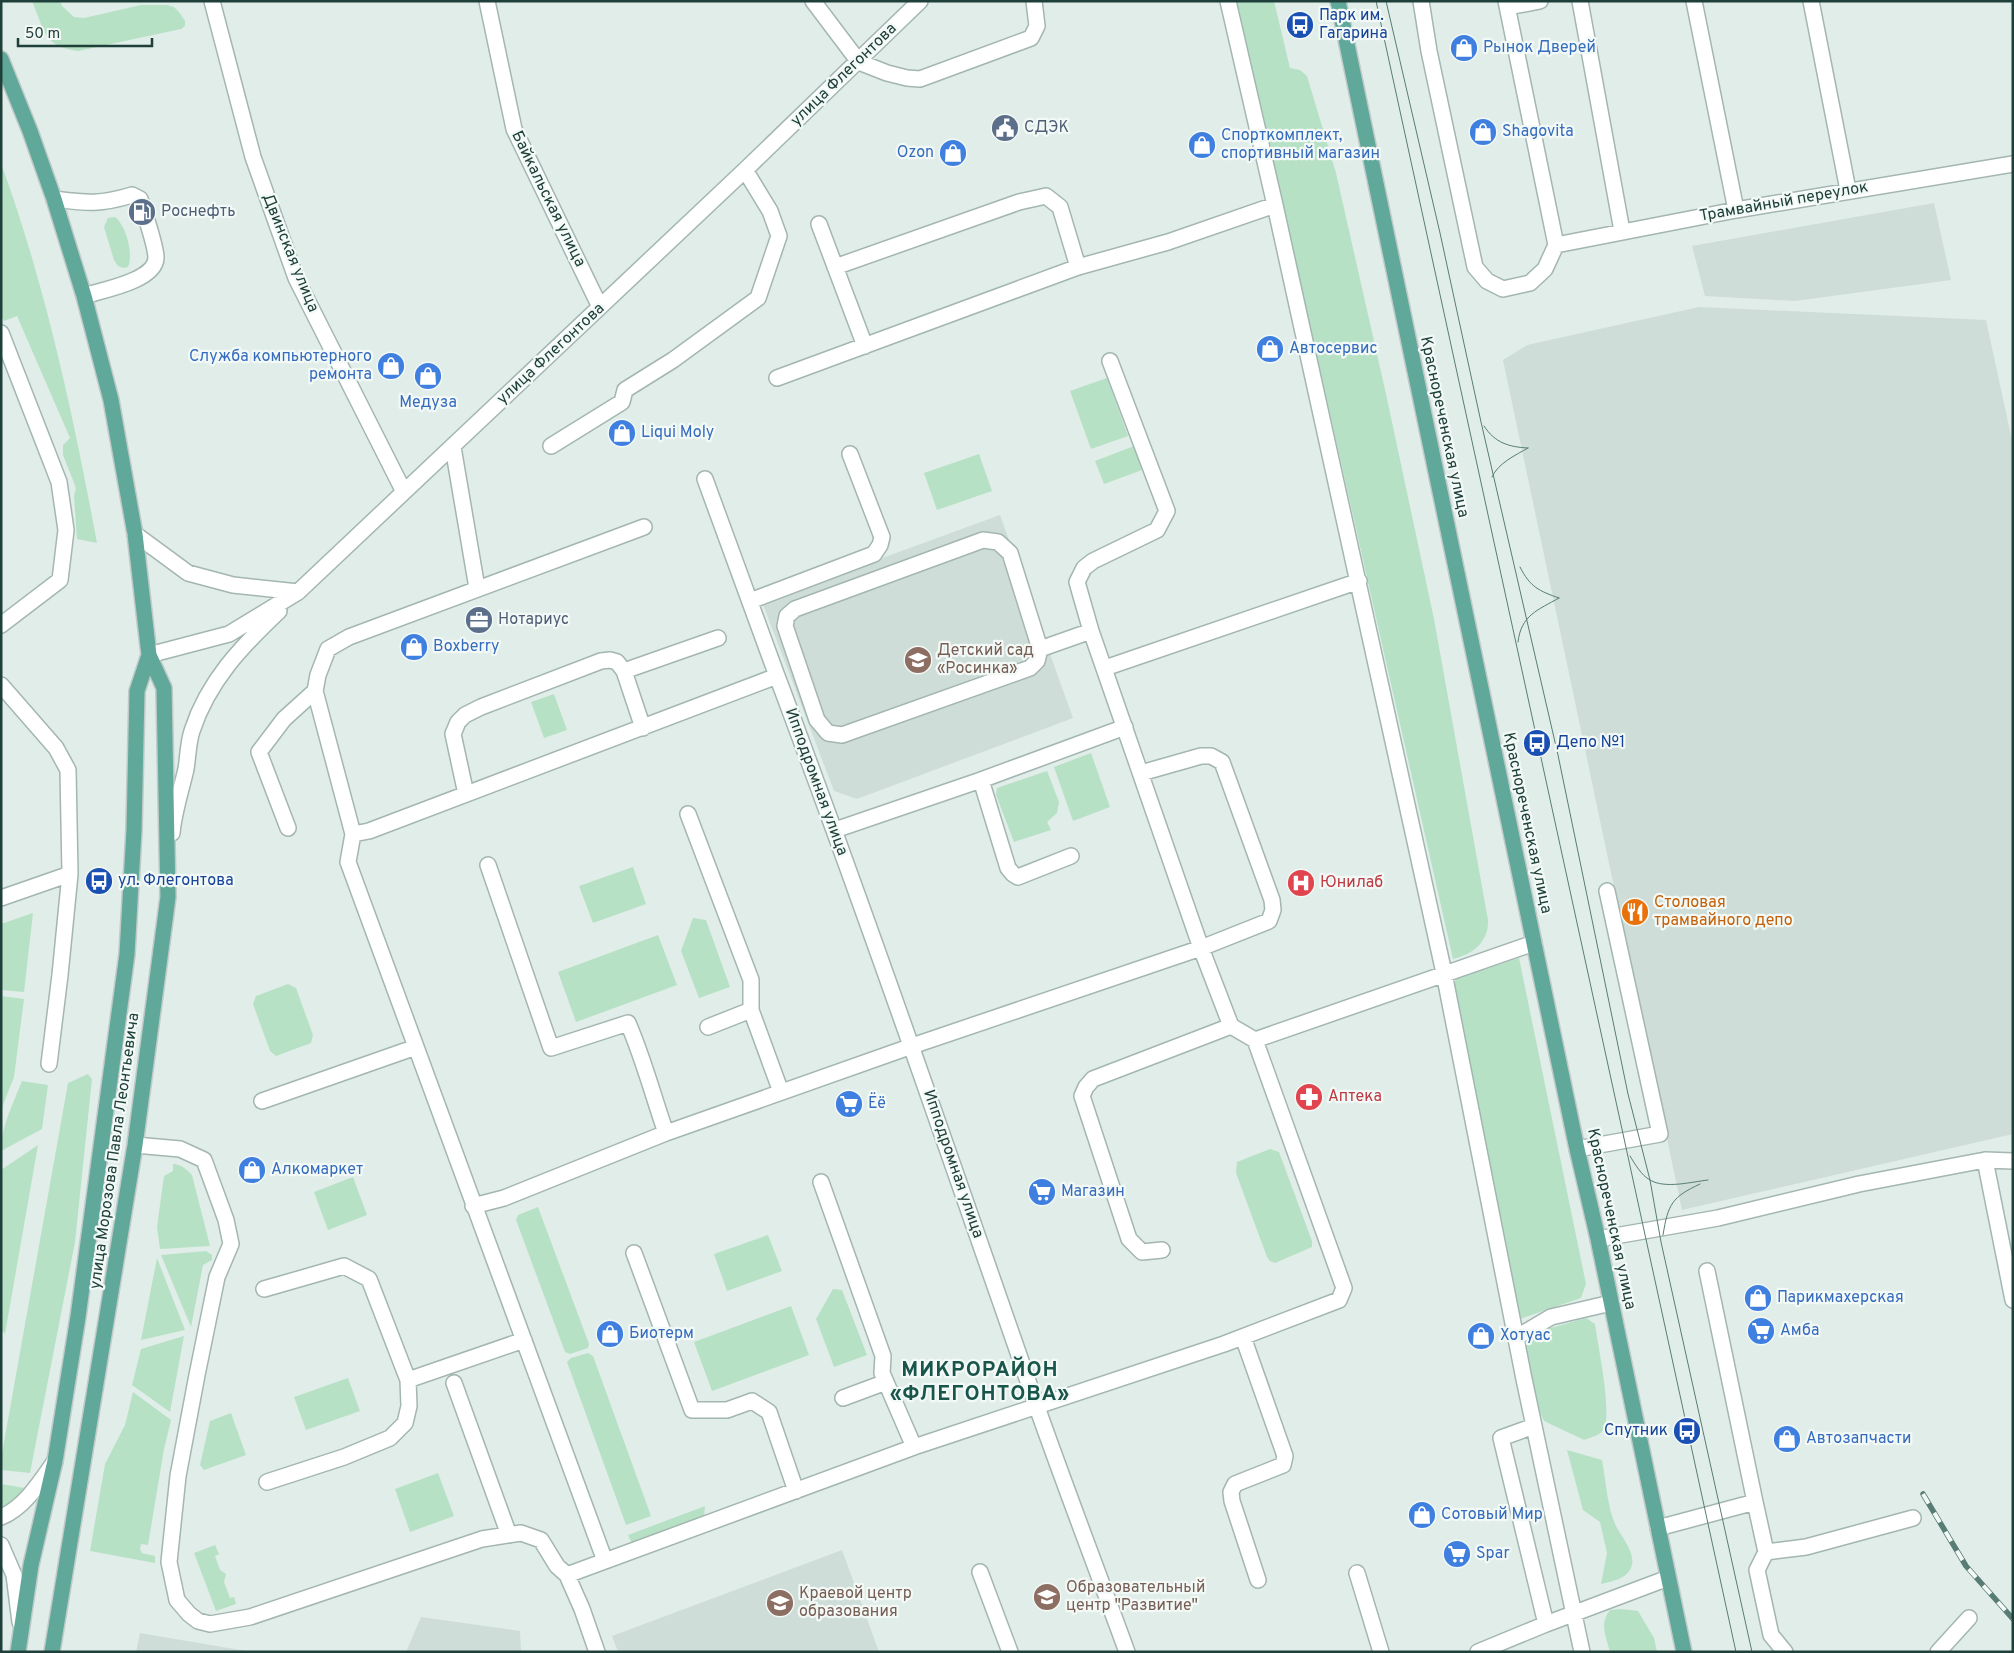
<svg xmlns="http://www.w3.org/2000/svg" width="2014" height="1653" font-family="Overpass,sans-serif">
  <rect width="100%" height="100%" fill="#e1ede9"/>
  <path fill="#cfddd8" d="M1934,203L1951,280L1795,301L1705,296L1692,246Z
    M1699,307L1986,320L2013,445V1134L1682,1210L1503,360L1527,345Z
    M1000,515L1073,718L857,799L834,791L762,602Z
    M842,1550L879,1652H618L612,1636Z
    M421,1617L520,1631L521,1652H406Z
    M140,1633L252,1652H136Z"/>
  <path fill="#b7e1c5" d="M32,1H60L62,6L74,17L84,18L141,5H167L174,7L179,12L185,21V26L181,29L78,51C43,47 44,29 32,1Z
    M1237,1H1274L1290,68L1300,70L1307,76L1336,173L1386,394L1434,619L1488,920C1489,942 1473,954 1453,959Z
    M1,163C46,287 73,414 97,543L77,539L74,496L76,488L63,455V445L70,438L17,316L4,321L1,315Z
    M115,217C126,225 134,255 128,267L123,268L118,266L114,260L104,227L108,218Z
    M1107,378L1128,436L1091,449L1070,391Z
    M1134,446L1142,470L1104,484L1095,461Z
    M979,454L992,491L937,510L924,473Z
    M554,694L567,730L544,738L531,702Z
    M1091,753L1110,807L1073,821L1054,767Z
    M1047,771L1059,802L1057,813L1047,822L1051,830L1014,842L996,795L997,788Z
    M633,867L646,904L593,923L579,886Z
    M33,913L24,992L1,990V924Z
    M693,918L706,920L730,987L699,998L681,951Z
    M658,935L677,985L576,1022L558,972Z
    M1519,958L1586,1284L1581,1298L1520,1319L1515,1308L1451,992L1456,979Z
    M288,984L296,988L313,1035L311,1043L276,1056L270,1051L253,1004L256,996Z
    M1,996L24,999L14,1077L1,1110Z
    M88,1074L92,1079L75,1242L30,1473L1,1470V1459L68,1083Z
    M22,1081L48,1085L42,1129L1,1151C1,1126 13,1104 22,1081Z
    M38,1145L5,1334L1,1329V1170Z
    M1270,1149L1279,1152L1312,1241V1247L1275,1263L1270,1261L1267,1257L1236,1173L1237,1162Z
    M173,1164C181,1164 186,1169 192,1175L210,1246L160,1249L157,1227L164,1176L173,1171Z
    M353,1177L367,1215L328,1230L314,1192Z
    M538,1207L589,1344L588,1348L570,1354L565,1352L516,1220L518,1215Z
    M768,1235L782,1271L727,1291L714,1254Z
    M206,1251L212,1255V1260L203,1265L191,1327L161,1255Z
    M157,1258L185,1330L141,1340Z
    M833,1289L842,1290L867,1355L834,1367L816,1319Z
    M791,1306L809,1355L712,1391L694,1342Z
    M1586,1318L1595,1324C1598,1346 1612,1411 1604,1429C1600,1436 1591,1437 1584,1440L1544,1421L1540,1412L1524,1344L1529,1334Z
    M184,1336L170,1412L132,1385L141,1349Z
    M588,1353L593,1356L651,1516L626,1525L567,1362L571,1358Z
    M348,1378L360,1411L306,1430L294,1397Z
    M133,1392L171,1420L164,1449L148,1545L141,1544L140,1549L142,1553L155,1556V1563L90,1551L105,1464L125,1425Z
    M231,1413L246,1455L204,1470L200,1465L210,1421Z
    M1567,1450L1602,1460C1606,1481 1607,1507 1616,1526C1622,1538 1637,1554 1631,1568C1625,1580 1612,1581 1601,1584L1607,1553L1600,1522L1583,1510Z
    M438,1473L454,1516L410,1532L395,1489Z
    M1,1484L25,1488L10,1504L1,1508Z
    M705,1506L704,1517L633,1546L628,1535Z
    M215,1545L219,1554L215,1556L220,1570L226,1574L224,1582L230,1598L234,1597L236,1604L216,1611L194,1553Z
    M1621,1609L1638,1611L1654,1638L1657,1652H1610C1606,1636 1599,1624 1610,1610Z"/>
  <g fill="none" stroke-linecap="round" stroke-linejoin="round">
    <defs>
      <path id="minor" d="M212,1L253,157L296,278L404,492
        M487,1L514,129L600,307
        M813,1L859,62L887,73L907,78L920,79L1031,38L1037,26L1034,1
        M1228,1L1275,205L1444,973L1524,1379L1582,1652
        M1421,1L1429,51L1475,267L1487,281L1503,289L1530,283L1545,269L1556,245L1506,1
        M1580,1L1622,231
        M1694,1L1736,210
        M1811,1L1848,190
        M1508,7L1540,1
        M54,199C87,203 99,205 132,195L140,199L142,205C146,218 156,246 156,258C155,281 102,290 84,296
        M819,224L865,346
        M1556,245L1736,210L2013,164
        M835,267L1019,202L1046,196L1060,207L1078,267
        M1,333L59,482L66,530L60,580L1,625
        M777,378L1078,267L1168,242L1275,205
        M551,446L622,402L625,390L673,360L758,298L779,236L770,211L745,170
        M453,447L477,588
        M135,534L188,573L233,585L298,592
        M750,601L874,554L880,545L882,537L850,454
        M1040,649L1010,553L998,542L983,540L795,609L787,616L785,626L817,720L828,733L842,735L1030,668L1037,661L1040,649L1091,631
        M149,655L229,634L298,592L745,170L920,1
        M1105,668L1359,581
        M624,671L718,638
        M777,676C868,918 952,1163 1037,1407C1066,1489 1097,1570 1127,1652
        M1,685L56,748L68,770L70,874L60,975L49,1064
        M981,780L1008,868L1013,874L1018,877L1071,856
        M466,794L453,734L458,722L465,715L481,707L601,661L610,660L617,662L624,671L643,728
        M688,814L751,980V1010L781,1092
        M288,828L259,752L284,719L315,691
        M835,830L981,780L1125,727
        M172,833C174,811 181,791 186,769C188,757 188,743 192,731C208,681 242,646 279,611
        M353,834L369,831L777,676L705,479
        M488,865L551,1048L628,1023C644,1060 653,1096 666,1133
        M1,898L70,874
        M708,1027L751,1010
        M1255,1040L1534,943
        M262,1101L416,1047
        M135,1145L180,1149L204,1160L226,1220L231,1244L217,1277L197,1375L178,1476L169,1562L177,1600L189,1614L198,1621L210,1624L250,1617L482,1539L521,1533L541,1540L557,1566L567,1575L914,1447L1224,1344L1339,1300L1344,1288L1255,1040L1231,1026L1201,948L1091,631L1077,582L1084,568L1093,561L1157,530L1167,511L1110,361
        M1577,1149L1660,1134L1607,891
        M1985,1160L2013,1161
        M821,1182L883,1356L882,1373L914,1447
        M473,1206L504,1198L666,1133L912,1046L1201,948L1269,921L1273,910L1272,900L1222,762L1211,756H1201L1141,773
        M1598,1239L1718,1218L1859,1184L1985,1160L2013,1300
        M1162,1250L1142,1252L1129,1239L1082,1096L1086,1087L1093,1079L1231,1026
        M634,1253L692,1410H727L752,1401L769,1412L796,1491
        M264,1289L344,1266L369,1279L408,1380L409,1406L405,1423L390,1438L344,1457L267,1482
        M1243,1337L1285,1456L1283,1465L1235,1484L1231,1492L1232,1501L1258,1580
        M1517,1337L1551,1317L1611,1303
        M408,1380L524,1340
        M454,1383L509,1535
        M843,1398L886,1382
        M1534,1426L1501,1438L1546,1624
        M1755,1502L1766,1552L1806,1547L1913,1518
        M1,1517C24,1508 41,1481 55,1461
        M1658,1528L1755,1502L1707,1271
        M1,1545L14,1575L20,1622
        M1766,1552L1757,1570L1771,1635L1785,1652
        M605,1561L348,862L353,834L315,691L318,675L328,649L349,637L644,527
        M980,1572L1010,1652
        M1357,1573L1381,1652
        M567,1575L582,1609L597,1652
        M1478,1652L1546,1624L1668,1578
        M1938,1652L1969,1618"/>
      <path id="major" d="M1338,1L1534,943L1577,1149L1598,1239L1684,1652
        M1,59L30,131L54,199L84,296L111,400L135,534L149,655L164,688L168,897L135,1145L52,1652
        M18,1652L31,1565L55,1461L78,1317L127,954L134,830L137,691L149,655"/>
    </defs>
    <use href="#minor" stroke="#a3b6b1" stroke-width="18"/>
    <use href="#major" stroke="#c0cac8" stroke-width="18"/>
    <use href="#minor" stroke="#fff" stroke-width="15"/>
    <use href="#major" stroke="#60a89a" stroke-width="15"/>
    <path stroke="#597c75" stroke-width="1" d="M1376,1L1736,1652
      M1386,1L1440,233L1481,422L1558,755L1628,1094L1650,1180L1661,1242L1752,1652
      M1484,426C1495,443 1509,447 1528,448
      M1492,477C1498,463 1516,455 1528,448
      M1520,567C1530,587 1539,591 1559,598
      M1518,642C1521,615 1538,610 1559,598
      M1630,1156C1635,1164 1641,1175 1650,1180C1665,1189 1691,1182 1708,1180
      M1663,1235C1668,1204 1672,1197 1700,1184"/>
    <defs>
      <path id="rail" d="M1923,1494L1966,1566L2013,1619"/>
    </defs>
    <use href="#rail" stroke="#597c75" stroke-width="5.5"/>
    <use href="#rail" stroke="#f2f9f6" stroke-width="4" stroke-dasharray="11" stroke-linecap="butt"/>
  </g>
  <defs>
    <symbol id="bus-disc" viewBox="-11 -11 22 22"><circle r="9.5" fill="#1a4fb4" stroke="#f2f9f6"/><path d="M-5-6H5V4H4V6H2V4H-2V6H-4V4H-5ZM-3.5-4V0h7V-4ZM-3.5 1.2v1.5H-2V1.2ZM2 1.2v1.5H3.5V1.2Z" fill="#fff"/></symbol>
    <symbol id="shop-disc" viewBox="-11 -11 22 22"><circle r="9.5" fill="#3f7fe0" stroke="#f2f9f6"/><path d="M-5-2.5h2.3a2.7 3.5 0 0 1 5.4 0H5L5.5 6h-11ZM-1.5-2.5h3a1.5 2.3 0 0 0-3 0Z" fill="#fff"/></symbol>
    <symbol id="civic-disc" viewBox="-11 -11 22 22"><circle r="9.5" fill="#5c6f8a" stroke="#f2f9f6"/><path d="M-.6-6.5H3V-4.5H.6V-3L4-1V1h2V6H-6V1h2V-1L-.6-3ZM-1.2 2.5V6h2.4V2.5Z" fill="#fff"/></symbol>
    <symbol id="fuel-disc" viewBox="-11 -11 22 22"><circle r="9.5" fill="#5c6f8a" stroke="#f2f9f6"/><path d="M-5.5-6h7V0h2V4h1.3V-2.5L3-4.5l.8-.8L6-3V5H2.5V1h-1V6h-7ZM-4.2-4.7v3.2H.2V-4.7Z" fill="#fff"/></symbol>
    <symbol id="office-disc" viewBox="-11 -11 22 22"><circle r="9.5" fill="#5c6f8a" stroke="#f2f9f6"/><path d="M-6-3h4V-5.5h4V-3h4V5H-6ZM-1-4.5V-3h2v-1.5ZM-6 0V1H6V0Z" fill="#fff"/></symbol>
    <symbol id="school-disc" viewBox="-11 -11 22 22"><circle r="9.5" fill="#8d6e63" stroke="#f2f9f6"/><path d="M0-5L7-2L0 1L-7-2ZM-4 1L0 2.5L4 1V4Q0 6-4 4Z" fill="#fff"/></symbol>
    <symbol id="hospital-disc" viewBox="-11 -11 22 22"><circle r="9.5" fill="#e0444e" stroke="#f2f9f6"/><path d="M-5-5h3v3.5h4V-5h3V5h-3V1.5h-4V5h-3Z" fill="#fff"/></symbol>
    <symbol id="restaurant-disc" viewBox="-11 -11 22 22"><circle r="9.5" fill="#e8710a" stroke="#f2f9f6"/><path d="M-5-6h1v4h1v-4h1v4h1v-4h1v5L-1.5 .5V6h-2V.5L-5-1ZM5-6V6H3V1.5H1.5Q1.5-4 5-6Z" fill="#fff"/></symbol>
    <symbol id="pharmacy-disc" viewBox="-11 -11 22 22"><circle r="9.5" fill="#e0444e" stroke="#f2f9f6"/><path d="M-2-6h4v4h4v4h-4v4h-4v-4h-4v-4h4Z" fill="#fff"/></symbol>
    <symbol id="supermarket-disc" viewBox="-11 -11 22 22"><circle r="9.5" fill="#3f7fe0" stroke="#f2f9f6"/><path d="M-6-5.5h2.5l.6 2H6L4.5 2H-2.5L-4.4-4H-6ZM-1.5 3.2a1.3 1.3 0 1 0 .1 0ZM3 3.2a1.3 1.3 0 1 0 .1 0Z" fill="#fff"/></symbol>
  </defs>
  <g fill-rule="evenodd">
    <use href="#bus-disc" x="1284" y="9" width="32" height="32"/>
    <use href="#shop-disc" x="1448" y="32" width="32" height="32"/>
    <use href="#civic-disc" x="989" y="112" width="32" height="32"/>
    <use href="#shop-disc" x="1467" y="116" width="32" height="32"/>
    <use href="#shop-disc" x="1186" y="129" width="32" height="32"/>
    <use href="#shop-disc" x="937" y="137" width="32" height="32"/>
    <use href="#fuel-disc" x="126" y="196" width="32" height="32"/>
    <use href="#shop-disc" x="1254" y="333" width="32" height="32"/>
    <use href="#shop-disc" x="375" y="350" width="32" height="32"/>
    <use href="#shop-disc" x="412" y="360" width="32" height="32"/>
    <use href="#shop-disc" x="606" y="417" width="32" height="32"/>
    <use href="#office-disc" x="463" y="604" width="32" height="32"/>
    <use href="#shop-disc" x="398" y="631" width="32" height="32"/>
    <use href="#school-disc" x="902" y="644" width="32" height="32"/>
    <use href="#bus-disc" x="1521" y="727" width="32" height="32"/>
    <use href="#bus-disc" x="83" y="865" width="32" height="32"/>
    <use href="#hospital-disc" x="1285" y="867" width="32" height="32"/>
    <use href="#restaurant-disc" x="1619" y="896" width="32" height="32"/>
    <use href="#pharmacy-disc" x="1293" y="1081" width="32" height="32"/>
    <use href="#supermarket-disc" x="833" y="1088" width="32" height="32"/>
    <use href="#shop-disc" x="236" y="1154" width="32" height="32"/>
    <use href="#supermarket-disc" x="1026" y="1176" width="32" height="32"/>
    <use href="#shop-disc" x="1742" y="1282" width="32" height="32"/>
    <use href="#supermarket-disc" x="1745" y="1315" width="32" height="32"/>
    <use href="#shop-disc" x="594" y="1318" width="32" height="32"/>
    <use href="#shop-disc" x="1465" y="1320" width="32" height="32"/>
    <use href="#bus-disc" x="1671" y="1415" width="32" height="32"/>
    <use href="#shop-disc" x="1771" y="1423" width="32" height="32"/>
    <use href="#shop-disc" x="1406" y="1499" width="32" height="32"/>
    <use href="#supermarket-disc" x="1441" y="1538" width="32" height="32"/>
    <use href="#school-disc" x="1031" y="1581" width="32" height="32"/>
    <use href="#school-disc" x="764" y="1587" width="32" height="32"/>
  </g>
  <g text-anchor="middle" dominant-baseline="central" stroke-width="4.5" stroke-linejoin="round" paint-order="stroke">
    <g font-size="16" fill="#164399" stroke="#f2f9f6" text-anchor="start">
      <text x="1319" y="16">Парк им.<tspan x="1319" dy="18">Гагарина</tspan></text>
      <text x="1556" y="743">Депо №1</text>
      <text x="118" y="881">ул. Флегонтова</text>
      <text x="1668" y="1431" text-anchor="end">Спутник</text>
    </g>
    <g font-size="16" fill="#366cbe" stroke="#f2f9f6" text-anchor="start">
      <text x="1483" y="48">Рынок Дверей</text>
      <text x="1502" y="132">Shagovita</text>
      <text x="1221" y="136">Спорткомплект,<tspan x="1221" dy="18">спортивный магазин</tspan></text>
      <text x="934" y="153" text-anchor="end">Ozon</text>
      <text x="1289" y="349">Автосервис</text>
      <text x="372" y="357" text-anchor="end">Служба компьютерного<tspan x="372" dy="18">ремонта</tspan></text>
      <text x="428" y="403" text-anchor="middle">Медуза</text>
      <text x="641" y="433">Liqui Moly</text>
      <text x="433" y="647">Boxberry</text>
      <text x="868" y="1104">Ёё</text>
      <text x="271" y="1170">Алкомаркет</text>
      <text x="1061" y="1192">Магазин</text>
      <text x="1777" y="1298">Парикмахерская</text>
      <text x="1780" y="1331">Амба</text>
      <text x="629" y="1334">Биотерм</text>
      <text x="1500" y="1336">Хотуас</text>
      <text x="1806" y="1439">Автозапчасти</text>
      <text x="1441" y="1515">Сотовый Мир</text>
      <text x="1476" y="1554">Spar</text>
    </g>
    <g font-size="16" fill="#1f403a" stroke="#f2f9f6">
      <text transform="translate(844 75) rotate(-44)">улица Флегонтова</text>
      <text transform="translate(548 199) rotate(64)">Байкальская улица</text>
      <text transform="translate(1784 202) rotate(-10)">Трамвайный переулок</text>
      <text transform="translate(290 253) rotate(68)">Двинская улица</text>
      <text transform="translate(551 354) rotate(-43)">улица Флегонтова</text>
      <text transform="translate(1444 427) rotate(78)">Краснореченская улица</text>
      <text transform="translate(816 782) rotate(70)">Ипподромная улица</text>
      <text transform="translate(1527 823) rotate(78)">Краснореченская улица</text>
      <text transform="translate(115 1151) rotate(-82)">улица Морозова Павла Леонтьевича</text>
      <text transform="translate(953 1164) rotate(71)">Ипподромная улица</text>
      <text transform="translate(1611 1219) rotate(78)">Краснореченская улица</text>
    </g>
    <g font-size="16" fill="#4e5e75" stroke="#f2f9f6" text-anchor="start">
      <text x="1024" y="128">СДЭК</text>
      <text x="161" y="212">Роснефть</text>
      <text x="498" y="620">Нотариус</text>
    </g>
    <g font-size="16" fill="#785e54" stroke="#f2f9f6" text-anchor="start">
      <text x="937" y="651">Детский сад<tspan x="937" dy="18">«Росинка»</tspan></text>
      <text x="1066" y="1588">Образовательный<tspan x="1066" dy="18">центр "Развитие"</tspan></text>
      <text x="799" y="1594">Краевой центр<tspan x="799" dy="18">образования</tspan></text>
    </g>
    <g font-size="16" fill="#be3a42" stroke="#f2f9f6" text-anchor="start">
      <text x="1320" y="883">Юнилаб</text>
      <text x="1328" y="1097">Аптека</text>
    </g>
    <g font-size="16" fill="#c56008" stroke="#f2f9f6" text-anchor="start">
      <text x="1654" y="903">Столовая<tspan x="1654" dy="18">трамвайного депо</tspan></text>
    </g>
    <g font-size="21" font-weight="bold" letter-spacing="1" fill="#19554a" stroke="#f2f9f6">
      <text x="980" y="1370">МИКРОРАЙОН<tspan x="980" dy="24">«ФЛЕГОНТОВА»</tspan></text>
    </g>
  </g>
  <rect width="2014" height="1653" fill="none" stroke="#1f403a" stroke-width="5"/>
  <path d="M18 38v8h134v-8" fill="none" stroke="#1f403a" stroke-width="2.5"/>
  <text x="25" y="38" font-size="15" fill="#1f403a" stroke="#f2f9f6" stroke-width="4" paint-order="stroke">50 m</text>
</svg>
